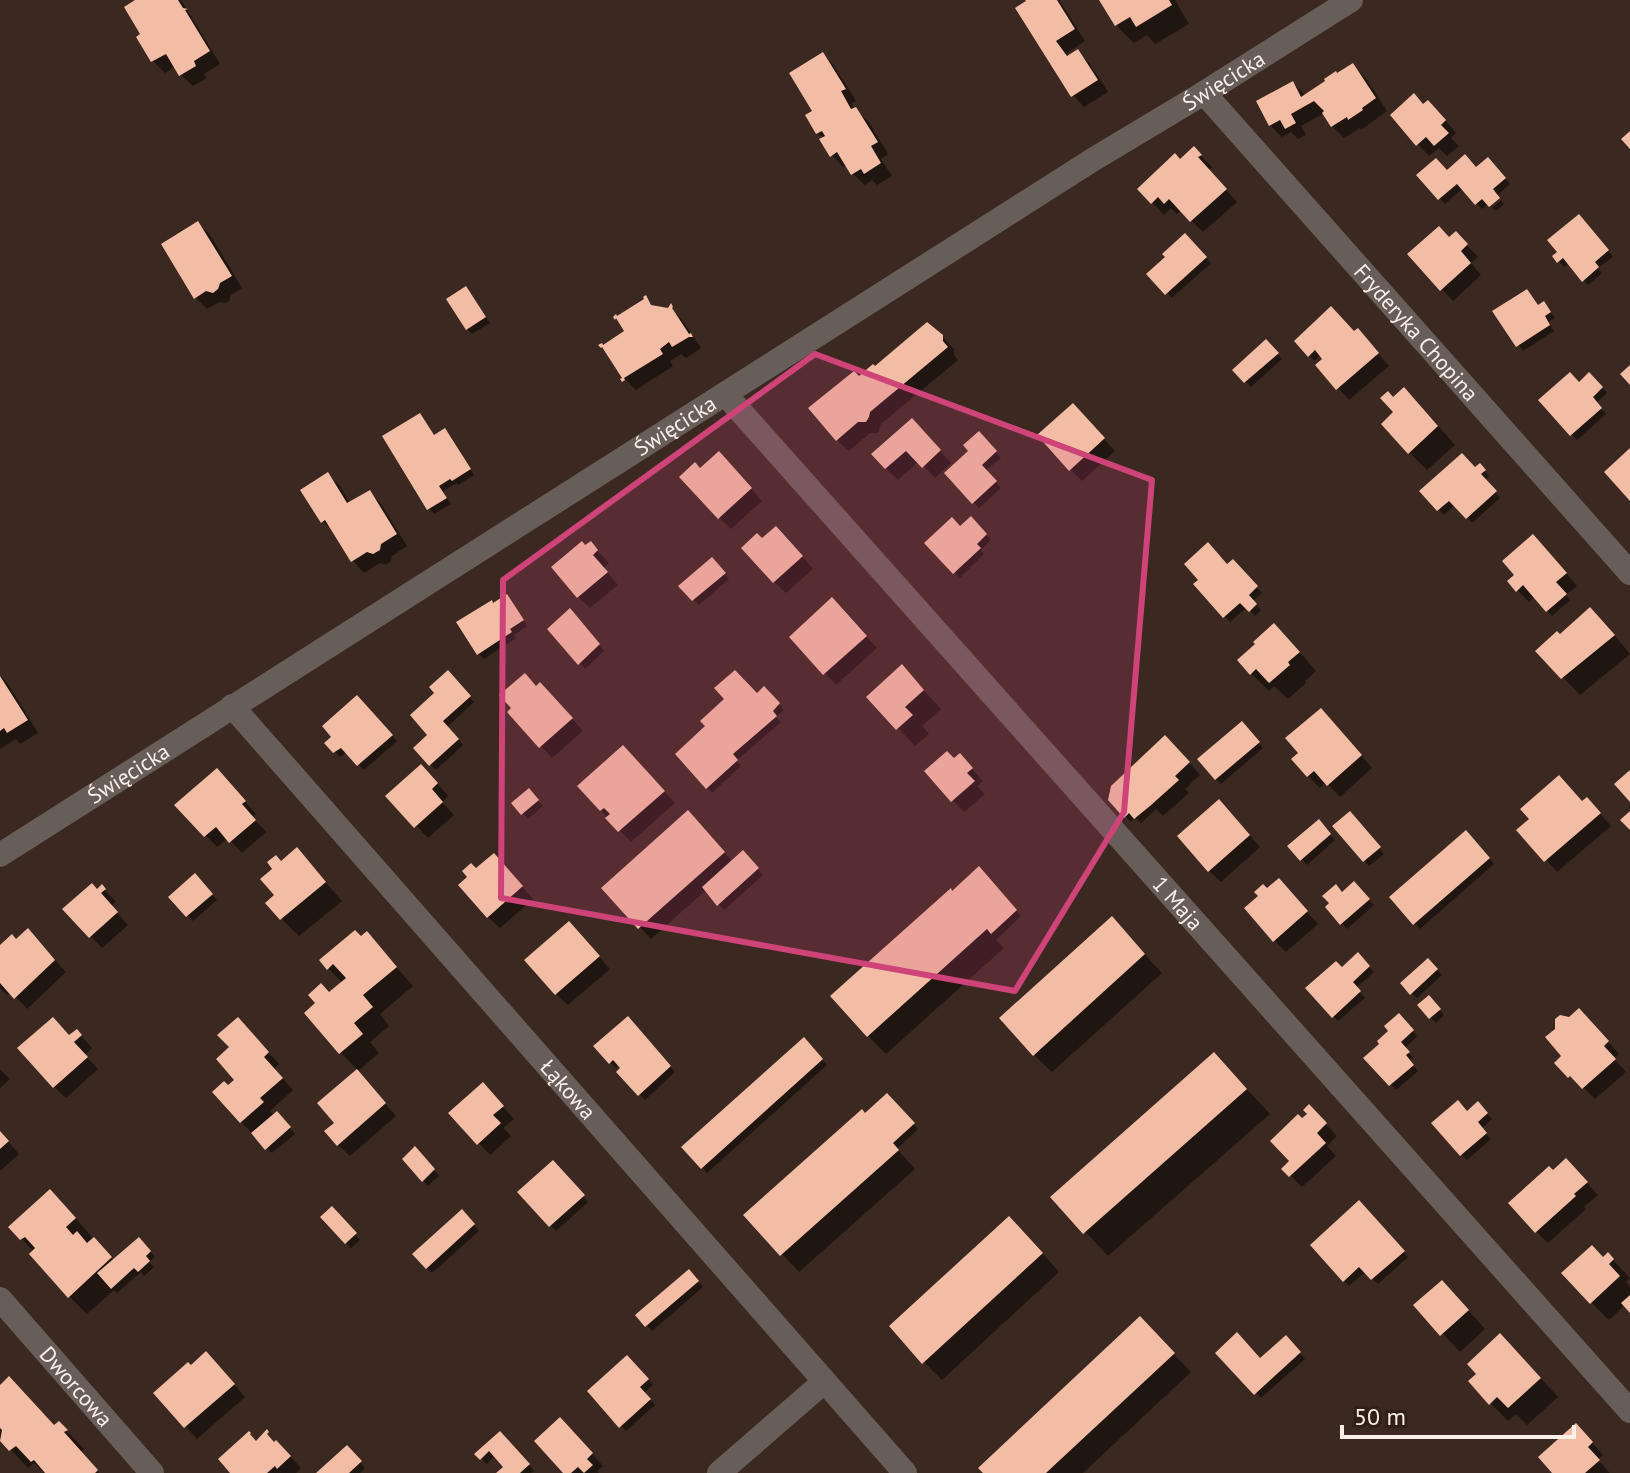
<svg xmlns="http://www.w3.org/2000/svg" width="1630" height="1473" font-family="'PT Sans',sans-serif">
  <rect width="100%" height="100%" fill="#3b2820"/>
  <path fill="#0007" d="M139,0H181L220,64L204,74L207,78L193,86L181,75L176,66L165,73L153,61L139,38L143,35Z
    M1028,0H1059L1085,41L1067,53L1069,57L1077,51L1089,63L1108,92L1084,107L1073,95Z
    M1102,0H1175L1189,24L1155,44L1147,35L1134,43L1116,25Z
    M823,54L834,66L856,101L851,104L855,110L868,121L888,154L881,159L892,176L877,185L872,180L865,185L853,174L847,165L843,167L832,155L824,139L818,133L815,112Z
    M1353,65L1365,77L1387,111L1361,130L1360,128L1344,138L1332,126L1324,113L1301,126L1306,135L1298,139L1291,132L1282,137L1270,125L1293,83L1306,96Z
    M1424,106L1440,114L1456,133L1451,138L1459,146L1447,156L1439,148L1429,156L1392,116Z
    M1194,149L1212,167L1208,170L1237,202L1203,232L1181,210L1177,214L1171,208L1164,215L1140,189L1181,162Z
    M1493,165L1510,184L1482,209L1463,188L1445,204L1419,175L1447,173Z
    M1501,200L1504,204L1496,211L1492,208Z
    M1584,222L1613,257L1598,268L1602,273L1588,285L1569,263L1564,267L1559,261Z
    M198,224L210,235L242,288L231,295L229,301L225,303L219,302L207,309L196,298Z
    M1456,234L1478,257L1471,263L1481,275L1453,301L1442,289L1450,239Z
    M1185,236L1211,263L1172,298L1149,274L1168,257Z
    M466,288L490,323L472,334L467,329Z
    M1544,304L1555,318L1548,322L1554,331L1523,351L1495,312L1539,307Z
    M653,308L671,309L682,320L701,348L686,358L681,354L670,361L673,366L636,390L624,378L604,346L627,331Z
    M1354,334L1369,343L1389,366L1349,400L1318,365L1325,359L1321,355L1314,361L1297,341Z
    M942,336L954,349V355L958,360L881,424L878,433H870L849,451L837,440L859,379Z
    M1266,341L1282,359L1251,387L1235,370Z
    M1589,374L1607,393L1596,403L1606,414L1577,440L1541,400L1579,384Z
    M1422,408L1455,445L1427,470L1409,452L1396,412Z
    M1084,417L1115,451L1082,481L1070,469Z
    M445,430L450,435L474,475L458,485L457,483L443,491L451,504L434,514L429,508L435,436Z
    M923,432L951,463L935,478L919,461L898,480L886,468Z
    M979,434L1001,458L985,471L1001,488L979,508L947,473L971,451Z
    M730,465L762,501L731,529L719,517L701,470Z
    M1480,466L1489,476L1484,480L1500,498L1472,523L1455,505L1444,515L1422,492L1476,470Z
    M328,475L340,486L350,504L369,492L381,504L407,546L392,556L391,561L386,565L380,563L364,573L353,561L335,532L322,521Z
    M971,519L991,540L981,550L984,554L960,578L927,543L960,528Z
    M788,540L813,569L786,593L774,582L762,541Z
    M590,543L609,563L604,568L618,585L590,608L578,597L586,547Z
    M1545,548L1577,586L1566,595L1570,600L1552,616L1535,596L1529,602L1517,590Z
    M1233,561L1262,593L1253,601L1261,610L1255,616L1247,607L1230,622L1196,584Z
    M717,564L729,579L699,605L681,586Z
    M507,596L527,626L514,635L516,638L484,659L478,653L494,605Z
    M844,612L877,648L836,685L791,637Z
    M575,616L604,651L585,669L550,629Z
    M1608,627L1630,654L1580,695L1563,677L1560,636Z
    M1292,643L1316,671L1305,681L1306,683L1288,699L1274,686L1269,691L1251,673L1258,644Z
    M448,673L474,702L447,727L463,745L436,770L415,748L430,735L437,693Z
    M0,676L8,684L38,733L20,744L16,739L0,749Z
    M919,685L941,709L922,726L929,734L915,746L869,697Z
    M537,687L552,696L583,731L552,758L541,746Z
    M764,689L784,710L776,717L781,722L736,761L741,766L712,793L677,754Z
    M357,698L397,741L364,770L347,752L340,757L327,743L334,737Z
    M1333,722L1372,768L1340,797L1326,782L1320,788L1308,776L1301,754Z
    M1247,729L1263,748L1221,784L1216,779Z
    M1177,749L1200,775L1185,789L1189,793L1163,816L1156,809L1141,823L1135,817L1131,822L1110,800Z
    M634,759L675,803L631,842L601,810Z
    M954,761L971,768L983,781L977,786L985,794L964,812L926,772Z
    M433,778L448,796L442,802L454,815L428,838L388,796Z
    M228,782L256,814L252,817L266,832L242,853L228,838L217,847L177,805Z
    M529,791L543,806L528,819L514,803Z
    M1583,803L1598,811L1611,826L1557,872L1519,830Z
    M1230,813L1260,847L1221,882L1209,871Z
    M1355,819L1384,854L1369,866L1334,826Z
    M1319,822L1335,840L1307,865L1290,846Z
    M699,824L733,862L743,853L763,875L724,910L706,890L651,939L604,888Z
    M1471,838L1494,864L1420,929L1392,897Z
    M297,850L342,901L299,936L281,918L277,896L281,863Z
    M505,867L533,899L500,928L488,917L476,871Z
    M979,869L1021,916L996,940L1004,948L886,1054L868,1036L952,893Z
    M200,881L217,900L193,921L171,897Z
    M1354,884L1374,905L1347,929L1327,907Z
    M102,887L116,902L111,906L128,925L102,948L65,910Z
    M1267,891L1290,893L1318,924L1286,952L1274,940L1260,896Z
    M367,934L413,986L380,1014L389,1026L370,1042L379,1053L357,1072L396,1116L350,1156L338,1145L336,1123L319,1103L358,1070L341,1053L330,995L343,983L328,968Z
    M580,935L610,969L568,1005L556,994Z
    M1129,937L1162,973L1052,1072L1034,1055Z
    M16,941L39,943L66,972L27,1009L11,992L7,995L0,988V948Z
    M1358,955L1374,972L1356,988L1365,998L1338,1021L1308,989L1342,970Z
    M1428,960L1442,975L1417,998L1403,984Z
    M1434,1003L1444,1015L1436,1023L1430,1017Z
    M1399,1016L1417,1036L1405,1048L1413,1058L1409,1061L1418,1071L1396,1090L1366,1058L1382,1044Z
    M1590,1022L1619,1054L1614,1059L1626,1072L1595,1099L1582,1086L1581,1088L1557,1063Z
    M633,1024L675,1072L645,1100L619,1072L623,1068L619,1064L616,1068L596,1047Z
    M77,1031L92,1048L85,1055L98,1069L66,1098L54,1087L70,1037Z
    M249,1031L279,1064L274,1069L293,1090L270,1111L275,1116L277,1114L295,1134L272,1153L241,1122L228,1088L237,1080L231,1048Z
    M804,1040L827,1065L707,1173L702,1167Z
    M1214,1054L1270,1114L1108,1256L1053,1197Z
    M0,1069L10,1079L0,1088Z
    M887,1096L918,1129L897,1149L915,1169L799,1272L746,1215Z
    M494,1097L514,1119L503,1128L511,1136L490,1155L451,1113Z
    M1478,1104L1492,1119L1481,1129L1491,1139L1467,1160L1434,1123L1468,1113Z
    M1309,1107L1337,1136L1327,1146L1336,1156L1302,1187L1284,1169L1292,1161L1302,1120L1309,1114Z
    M0,1132L19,1154L0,1171Z
    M420,1154L439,1176L428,1186L423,1181Z
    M553,1163L588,1202L556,1231L520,1192Z
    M1553,1173H1578L1598,1195L1584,1207L1586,1209L1548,1243L1536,1231Z
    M1359,1203L1408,1257L1378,1284L1366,1271L1349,1286L1312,1245Z
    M332,1209L360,1240L351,1248L323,1217Z
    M68,1210L92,1237L91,1238L114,1261L139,1239L155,1257L149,1262L154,1267L144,1276L141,1272L117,1293L114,1290L87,1314L69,1296L34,1252L22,1239Z
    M462,1212L479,1231L432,1273L415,1254Z
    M1027,1236L1059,1272L942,1380L924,1362Z
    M1608,1255L1630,1278L1626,1282L1630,1287V1310L1625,1305L1609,1320L1591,1302L1603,1259Z
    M689,1272L703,1287L652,1331L638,1315Z
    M1459,1300L1485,1329L1460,1352L1416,1305Z
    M1157,1337L1191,1372L1083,1473H986Z
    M1286,1338L1305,1359L1261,1398L1218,1353L1260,1360Z
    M1518,1353L1558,1397L1527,1425L1516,1414L1508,1421L1490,1403Z
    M627,1357L653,1385L644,1393L655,1405L626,1431L589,1391Z
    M218,1366L245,1397L197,1439L156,1393Z
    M0,1388L55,1427L59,1423L84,1449L80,1452L99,1473H44L34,1463L28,1468L0,1438Z
    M572,1431L603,1466L597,1471L599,1473H565Z
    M500,1434L534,1471L531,1473H500L506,1467L495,1455L487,1464L477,1454Z
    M1587,1437L1603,1455L1598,1460L1610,1473H1555Z
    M257,1443L275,1444L288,1454L301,1468L296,1473H233Z
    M346,1448L365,1468L360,1473H319Z"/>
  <path fill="#f3bda5" d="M135,0H178L183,8L188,9L185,10L210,51L194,61L196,66L179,76L166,54L151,62L136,37L140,34L124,7Z
    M1025,0H1057L1075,29L1056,41L1067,56L1078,49L1098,80L1071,97L1015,8L1026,1Z
    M1099,0H1169L1172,5L1136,27L1130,17L1115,26Z
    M823,52L846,89L841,91L851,109L856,107L878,142L871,146L881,163L864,174L861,169L851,175L837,152L830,157L819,139L825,136L822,131L816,134L805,115L812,111L789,73Z
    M1353,63L1376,98L1362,108L1363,110L1348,120L1347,117L1331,127L1322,113L1324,111L1314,101L1291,114L1296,123L1285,129L1280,120L1269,126L1256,101L1293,81L1301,97L1325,81L1324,79L1336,71L1337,73Z
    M1414,93L1423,104L1428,100L1446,120L1441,125L1449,133L1434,146L1426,137L1416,146L1390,115Z
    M1630,131V149L1621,139Z
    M1194,146L1202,155L1198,157L1227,189L1190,222L1169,199L1164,204L1158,197L1151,204L1137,189L1175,153L1180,159Z
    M1465,154L1476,167L1488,157L1506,178L1493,189L1500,198L1489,207L1482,199L1475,205L1457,184L1438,200L1416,175L1436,158L1447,170Z
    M1579,214L1609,250L1595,262L1599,267L1582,282L1563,258L1557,263L1552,256L1557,252L1547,240Z
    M198,221L232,276L220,283L218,289L213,293L206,291L194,299L161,244Z
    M1439,226L1449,237L1456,231L1468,244L1461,251L1471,263L1440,291L1407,254Z
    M1185,233L1207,257L1165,295L1146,274L1165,257L1162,254Z
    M466,286L486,317L466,330L446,299Z
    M1527,289L1538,305L1544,301L1551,312L1545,316L1550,325L1516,347L1492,311Z
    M646,295L651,305L668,308L671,303L673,307L672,308L689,334L691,333L693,337H689L672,347L669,342L660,349L663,354L624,378L625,380L622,382L620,379L622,378L602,347L601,348L598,345L602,343L603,345L624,331L616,318L615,320L613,317L616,314L617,316L644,299L643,297Z
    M1331,306L1354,331L1358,328L1379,353L1336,390L1315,365L1322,359L1315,350L1308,357L1294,341Z
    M927,322L943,335V341L948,347L870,412L869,417L866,422H858L836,441L808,408L854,371L859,376L873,364L875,366Z
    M1266,339L1279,353L1244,383L1232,370Z
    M1630,365V385L1620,374Z
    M1570,372L1579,382L1589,372L1603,387L1593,397L1602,408L1570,436L1538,400Z
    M1404,387L1438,426L1408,454L1381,424L1393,412L1380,398L1388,391L1393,397Z
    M1073,403L1105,438L1069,471L1037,435Z
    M420,413L434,435L445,428L471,469L452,481L450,479L439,486L447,498L427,510L382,436Z
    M912,418L941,450L922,468L906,451L885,469L871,454Z
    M979,431L997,451L982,465L997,481L972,504L944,473L968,451L963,445Z
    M1630,448V501L1604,472Z
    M719,451L752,488L718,519L679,477L695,462L700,468Z
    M1462,453L1475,467L1480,463L1486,470L1481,474L1497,491L1466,519L1449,501L1437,511L1419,491Z
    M328,472L347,503L370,490L397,534L381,544L380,550L373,554L367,552L351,562L325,520L321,523L300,490Z
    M971,516L987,534L977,544L981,548L953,574L924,543L952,517L960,526Z
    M776,526L803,556L773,583L741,548L757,533L762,538Z
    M1533,534L1567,573L1556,582L1567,594L1546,612L1523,585L1516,592L1507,581L1514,575L1502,561Z
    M582,541L585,545L591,541L598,550L593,555L608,572L577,598L551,567Z
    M1208,542L1227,564L1233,559L1258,586L1249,595L1257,604L1249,612L1240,603L1223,618L1193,584L1198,580L1184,564Z
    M712,557L726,573L692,601L678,586Z
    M507,594L524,620L510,629L512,632L477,655L456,622L492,600L493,603Z
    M832,597L867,636L823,675L789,637Z
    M1590,607L1615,635L1561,679L1535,651L1557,631L1560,634Z
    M570,608L600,644L578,665L547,629Z
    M1274,623L1300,652L1288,662L1290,665L1269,683L1256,669L1250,675L1237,660L1255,644L1253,642Z
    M902,664L924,690L905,707L913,715L896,730L866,697Z
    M448,670L471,696L443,721L459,739L429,766L413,748L427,735L410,715L434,693L429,687Z
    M735,670L757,693L764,686L780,703L773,711L777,716L733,754L738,760L706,789L675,754L705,726L700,721L724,699L714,688Z
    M525,673L536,686L540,682L573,718L539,748L507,712L511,708L499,695Z
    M0,676L28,720L7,733L4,728L0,731Z
    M357,695L393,735L357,766L341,748L333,753L324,743L331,737L322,726Z
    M1321,708L1362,755L1327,786L1314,771L1307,777L1291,759L1298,753L1285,738Z
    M1242,721L1260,742L1215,780L1197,759Z
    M1165,735L1190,762L1175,776L1179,780L1150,806L1134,819L1129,813L1124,818L1108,800L1111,786Z
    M623,745L665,791L618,832L605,818L610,814L604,808L600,811L577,786Z
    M947,751L954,758L960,753L973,768L967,773L975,781L951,802L924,771Z
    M421,764L438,783L432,789L443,802L414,828L385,796Z
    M217,768L246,801L242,804L256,820L229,843L216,827L204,837L174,805Z
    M1630,770V802L1614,784Z
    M1559,775L1582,801L1587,797L1601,813L1544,862L1516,830L1529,819L1520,809Z
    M529,788L539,800L521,815L511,803Z
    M1219,799L1250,835L1208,872L1177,836Z
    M688,810L725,852L638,929L601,888Z
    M1350,811L1381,847L1363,862L1332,826Z
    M1630,811V830L1620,820Z
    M1319,819L1331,834L1300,861L1287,846Z
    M1466,830L1490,858L1413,925L1389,897Z
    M297,847L326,882L280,920L265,903L274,895L260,879L272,869L267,862L276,855L281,861Z
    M743,850L759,868L717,906L702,887Z
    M494,853L523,886L487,918L458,885L467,877L462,871L471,863L476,868Z
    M979,866L1017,910L991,934L987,929L867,1037L830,996L951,888L952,891Z
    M195,873L213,894L186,917L168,897Z
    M1279,878L1308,911L1273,942L1244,908L1258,896L1254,892L1263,884L1267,888Z
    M1354,881L1370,899L1340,925L1325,907L1329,903L1322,896L1336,884L1342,892Z
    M92,883L97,889L102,884L106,889L101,893L118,912L89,938L62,909Z
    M1112,916L1145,954L1033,1056L999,1018Z
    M569,921L600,956L555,995L524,960Z
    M28,928L55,960L14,999L0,983V945L12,934L16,939Z
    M355,930L361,936L367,931L397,967L363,995L373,1007L354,1023L363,1034L339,1054L304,1013L315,1003L308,995L321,983L329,992L346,978L333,964L327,970L319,960Z
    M1358,952L1370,966L1353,982L1361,991L1332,1018L1305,988L1336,961L1342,967Z
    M1428,958L1438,969L1410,995L1400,983Z
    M1429,995L1441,1009L1429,1019L1417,1005Z
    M1579,1008L1609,1041L1604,1046L1616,1059L1582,1089L1570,1076L1568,1078L1554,1063L1561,1056L1545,1037L1555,1029V1019L1560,1015L1569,1017Z
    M1399,1013L1414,1030L1401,1042L1410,1052L1406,1055L1414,1065L1389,1086L1363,1058L1379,1044L1377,1041L1388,1031L1384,1026Z
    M628,1016L671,1066L638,1096L616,1072L620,1068L613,1060L609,1064L593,1046Z
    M53,1017L69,1035L77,1029L82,1035L74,1042L88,1057L53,1088L17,1048Z
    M238,1017L269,1052L264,1057L283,1078L260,1098L264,1102L240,1123L212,1092L224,1081L228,1085L234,1080L216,1059L229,1047L217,1035Z
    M804,1037L823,1059L701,1169L681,1147Z
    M1214,1052L1247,1089L1083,1234L1050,1197Z
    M357,1069L386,1103L337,1146L324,1131L334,1123L317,1103Z
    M483,1082L504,1106L493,1115L501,1123L477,1145L448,1113Z
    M887,1093L915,1123L893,1143L899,1150L780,1256L743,1215L862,1109L865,1113Z
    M1458,1100L1467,1111L1478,1101L1488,1113L1478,1122L1487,1133L1460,1156L1431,1123Z
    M1309,1104L1327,1123L1317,1133L1326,1143L1289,1177L1281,1169L1289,1161L1270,1141L1298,1114L1302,1118L1307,1114L1303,1110Z
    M277,1111L291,1127L265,1150L251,1133Z
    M0,1131L9,1141L0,1149Z
    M415,1146L435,1169L422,1182L402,1159Z
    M1566,1158L1588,1182L1574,1194L1576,1196L1535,1233L1508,1203L1549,1166L1553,1170Z
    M553,1160L585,1195L549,1227L517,1192Z
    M50,1189L76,1218L66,1227L73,1235L77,1231L87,1243L94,1237L112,1257L68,1298L29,1254L35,1248L25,1237L20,1240L8,1227Z
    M1359,1200L1405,1251L1371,1280L1359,1267L1343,1282L1310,1245Z
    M332,1206L357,1233L345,1244L320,1217Z
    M462,1209L475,1224L426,1269L412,1254Z
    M1009,1216L1043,1253L922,1364L889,1326Z
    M139,1237L151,1251L146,1256L150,1261L138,1272L134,1268L111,1289L97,1273Z
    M1592,1245L1603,1257L1608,1252L1614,1259L1609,1264L1620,1276L1590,1304L1561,1273Z
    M689,1269L699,1281L645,1327L635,1315Z
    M1442,1280L1469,1310L1440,1336L1413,1305Z
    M1630,1295V1313L1621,1303Z
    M1140,1316L1175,1353L1046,1473H983L978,1468Z
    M1237,1332L1260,1358L1286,1335L1301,1352L1254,1395L1215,1353Z
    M1500,1333L1541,1378L1508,1408L1497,1397L1489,1405L1468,1381L1476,1374L1467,1364Z
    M206,1351L235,1384L184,1428L153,1393L188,1362L191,1365Z
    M627,1355L649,1379L640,1387L651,1399L619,1428L587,1391Z
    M9,1376L54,1425L59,1421L68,1430L64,1432L98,1470L95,1473H45L34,1460L31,1462L16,1446L9,1451L0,1441L2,1430L0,1428V1385Z
    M560,1417L593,1453L587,1459L593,1465L584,1473L578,1467L571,1473H563L534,1441Z
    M1576,1423L1593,1442L1588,1447L1600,1460L1585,1473H1552L1538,1457Z
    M267,1429L269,1432L267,1434L274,1442L276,1440L291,1456L277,1469L275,1466L267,1473H230L218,1459L249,1431L251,1433L250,1434L256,1441Z
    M500,1431L530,1464L520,1473H496L503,1467L489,1451L480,1460L474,1454Z
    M347,1445L362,1461L349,1473H316Z"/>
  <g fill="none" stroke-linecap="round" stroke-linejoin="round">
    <g stroke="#675d59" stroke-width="24">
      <path id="s1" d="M1204,93L1630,573"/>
      <path id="s2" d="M726,395L1630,1411"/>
      <path id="s3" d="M232,706L905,1473"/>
      <path id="s4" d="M0,855L1094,159L1204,93L1351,0"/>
      <path id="s5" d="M0,1299L152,1473"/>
      <path d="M719,1473L824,1382"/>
    </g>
  </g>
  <path fill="#ce4378" fill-opacity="0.2" stroke="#ce4378" stroke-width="6" stroke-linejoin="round" d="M815,354L1152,480L1124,812L1015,991L501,898L503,580Z"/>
  <g text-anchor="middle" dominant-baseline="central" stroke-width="8" stroke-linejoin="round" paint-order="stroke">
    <g font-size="22" fill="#fcefea" stroke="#301f17">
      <text stroke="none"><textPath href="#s4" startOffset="1448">Święcicka</textPath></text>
      <text stroke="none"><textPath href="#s1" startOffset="320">Fryderyka Chopina</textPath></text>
      <text stroke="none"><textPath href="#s4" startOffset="800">Święcicka</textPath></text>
      <text stroke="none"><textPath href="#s4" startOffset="152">Święcicka</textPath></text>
      <text stroke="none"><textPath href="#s2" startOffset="680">1 Maja</textPath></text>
      <text stroke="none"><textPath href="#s3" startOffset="510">Łąkowa</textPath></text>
      <text stroke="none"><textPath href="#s5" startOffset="116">Dworcowa</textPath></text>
    </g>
  </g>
  <path d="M1342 1425v12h232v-12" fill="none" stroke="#fcefea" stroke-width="4"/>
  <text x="1354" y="1425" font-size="24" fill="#fcefea" stroke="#301f17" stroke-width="6" paint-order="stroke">50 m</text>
</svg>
